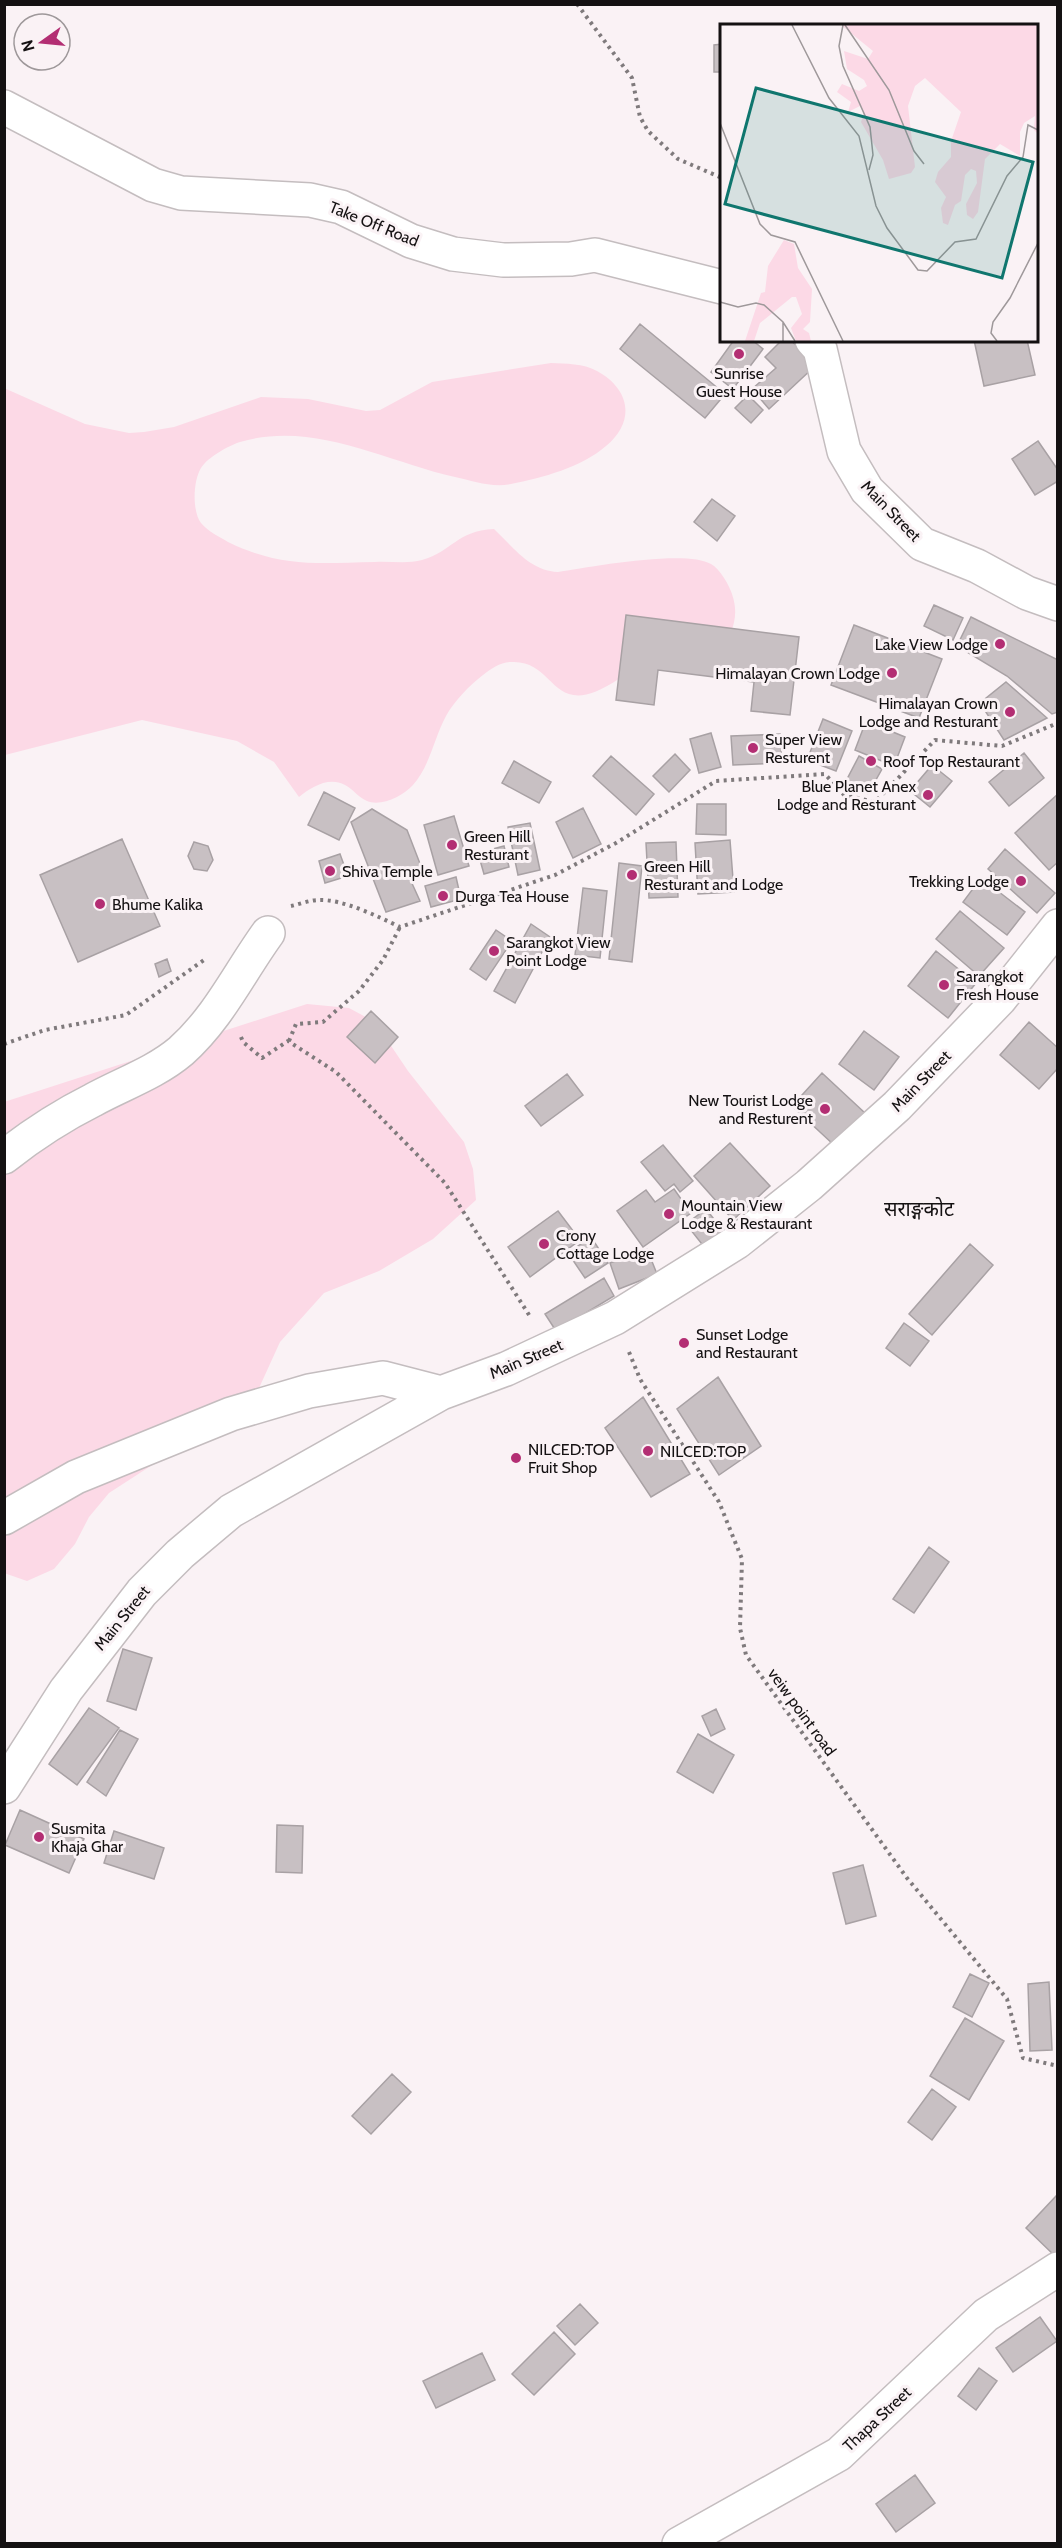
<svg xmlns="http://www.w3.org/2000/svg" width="1062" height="2548" font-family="Cabin,'Noto Sans Devanagari',sans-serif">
  <rect width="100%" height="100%" fill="#faf2f5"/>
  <path fill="#fcd9e6" d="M551,363C566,364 583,363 597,371C630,389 636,421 606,446C582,467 542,478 511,484C492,488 473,481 455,477C385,461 313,420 240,442C228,446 208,457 201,468C193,481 192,511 201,523C209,532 218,536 228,542C282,568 317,563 375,562C390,561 408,564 422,560C453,551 456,531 494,529C514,548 530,571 558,572C588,567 687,549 711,564C720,569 729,585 732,594C737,609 736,620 730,635L620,678C550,726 558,659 511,662C500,662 491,669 483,675C469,686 455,700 446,716C434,738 430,766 413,785C403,796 381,807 367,801C359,798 353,789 345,785C329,776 311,787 299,797L274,762L237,741L142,720L5,755L4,388L85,424L129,433L144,432L174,427L261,397L308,399L366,411L380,410L432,382Z
    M307,1004L349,1008L375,1022L408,1071L464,1142L473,1169L476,1200L433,1239L379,1271L324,1293L280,1342L254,1399L109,1493L89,1517L75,1544L54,1569L27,1581L4,1573V1102Z"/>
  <path fill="#c8c0c3" stroke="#a8a1a4" stroke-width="1.5" d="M722,44V72H714V45Z
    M640,324L725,394L705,418L620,349Z
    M734,340H752L763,349L733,389L711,372Z
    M782,340H791L815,366L769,409L752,389L776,368L765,357Z
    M974,340H1027L1035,375L984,386Z
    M748,395L763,410L751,423L735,408Z
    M1038,441L1058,470V481L1035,495L1012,459Z
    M712,499L735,516L717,541L694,522Z
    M934,605L963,618L953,640L924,626Z
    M626,615L799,637L790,715L751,711L754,682L658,670L654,705L616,700Z
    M971,617L1058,660V712L1052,714L1007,676L957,646Z
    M854,625L942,659L919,718L831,685Z
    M1006,682L1047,718L1004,740L980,703Z
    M823,719L852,731L836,771L807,760Z
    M866,721L905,737L894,766L855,750Z
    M711,733L721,767L699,773L690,739Z
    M780,734L782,763L733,765L731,736Z
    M1024,753L1044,778L1009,806L989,782Z
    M675,754L690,770L669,792L653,776Z
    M611,756L654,794L636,815L593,776Z
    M859,756L882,769L868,794L846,781Z
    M514,761L551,782L539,803L502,783Z
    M932,765L952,781L930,807L910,791Z
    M324,792L355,808L339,840L308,825Z
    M1058,794V862L1049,870L1015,833Z
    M697,804H726V835L696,834Z
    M583,808L601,844L573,858L556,822Z
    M372,809L407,830L424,874L410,879L420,901L386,912L351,822Z
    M454,816L469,866L438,875L424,825Z
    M530,823L540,870L518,875L508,827Z
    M122,839L160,926L78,962L40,875Z
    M730,840L734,892L698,894L695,843Z
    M194,842L208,846L213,860L207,871L194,869L188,856Z
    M676,842L678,897L649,898L646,843Z
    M504,846L509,867L484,874L478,853Z
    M1005,849L1055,893L1037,913L988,869Z
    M340,854L348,876L325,883L319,861Z
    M619,863L642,866L632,962L609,959Z
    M456,877L461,899L431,907L425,886Z
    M981,878L1025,912L1007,935L963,902Z
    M583,888L607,891L600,958L575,955Z
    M960,911L1004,948L979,976L936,939Z
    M531,924L550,937L515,1003L494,991Z
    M496,930L512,941L486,980L470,969Z
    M936,951L976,983L948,1018L908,986Z
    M167,959L171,971L159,977L155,964Z
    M371,1011L398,1037L375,1063L347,1037Z
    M1029,1022L1058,1048V1068L1039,1089L1000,1055Z
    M864,1031L899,1057L874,1090L839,1064Z
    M822,1073L865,1113L835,1146L792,1106Z
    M567,1074L583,1095L541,1126L525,1106Z
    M730,1143L770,1186L733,1220L694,1176Z
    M663,1145L693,1181L680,1192L674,1184L665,1191L641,1162Z
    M674,1189L691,1213L643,1247L617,1211L646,1190L655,1202Z
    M706,1209L724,1232L705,1248L686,1224Z
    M558,1211L580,1240L530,1277L508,1247Z
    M591,1237L608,1263L585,1278L568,1253Z
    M970,1244L993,1265L932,1335L909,1314Z
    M647,1249L657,1274L619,1289L610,1263Z
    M604,1278L614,1296L556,1331L545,1314Z
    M904,1323L929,1341L910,1366L886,1348Z
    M718,1377L761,1446L719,1475L677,1409Z
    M643,1397L690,1474L651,1497L605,1428Z
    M929,1547L949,1562L914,1613L893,1599Z
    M123,1649L152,1658L136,1710L107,1701Z
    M89,1708L119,1728L77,1785L49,1764Z
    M716,1709L725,1729L711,1736L702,1716Z
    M120,1730L138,1739L106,1796L87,1782Z
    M698,1734L734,1755L713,1793L677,1772Z
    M20,1810L84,1839L69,1873L5,1845Z
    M277,1825L303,1826L302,1873L276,1872Z
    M114,1831L164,1848L154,1879L104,1863Z
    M863,1865L876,1916L846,1924L833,1873Z
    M970,1974L989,1983L972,2017L953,2007Z
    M1049,1982L1052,2050L1030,2051L1028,1984Z
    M965,2018L1004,2041L969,2100L930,2076Z
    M392,2074L411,2092L371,2134L352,2116Z
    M932,2089L956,2107L932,2140L908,2122Z
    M1058,2194V2257L1057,2258L1026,2228Z
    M580,2304L598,2323L575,2345L557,2326Z
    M1040,2317L1057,2341L1013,2372L996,2348Z
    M554,2332L575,2354L534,2395L512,2374Z
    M482,2353L495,2380L436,2408L423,2381Z
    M979,2368L997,2381L976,2410L958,2396Z
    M915,2475L935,2503L896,2532L876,2504Z"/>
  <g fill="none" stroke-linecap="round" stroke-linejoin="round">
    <defs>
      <path id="minor" d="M4,107L153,185L181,193L310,200L341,207L411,241L453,254L503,260L571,259L595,255L722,287
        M812,340L820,349L844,451L867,490L922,544L977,566L1027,593L1058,604
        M4,1157C32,1135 61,1116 93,1100C122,1084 155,1073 181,1051C219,1017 239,973 268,933
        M4,1518L76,1477L231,1414L309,1391L383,1378L441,1393
        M4,1787L66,1690L142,1592L180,1554L231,1511L441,1393L506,1369L615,1318L737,1242L809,1185L897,1106L1000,999L1058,926
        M679,2544L839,2454L986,2315L1058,2269"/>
    </defs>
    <use href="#minor" stroke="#c4bdbf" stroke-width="36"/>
    <path stroke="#7f7a7c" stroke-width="4" stroke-dasharray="3 4.5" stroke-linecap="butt" d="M577,4L632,78L640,117L648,131L678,159L722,178
      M291,906C300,904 310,900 319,900C343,899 379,917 400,927L555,875L616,843L716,781L825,774L844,795L875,802L935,740L1002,746L1058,723
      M241,1037L243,1042L262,1058L288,1041L336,1072L445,1183L531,1318
      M289,1041L296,1024L323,1022L359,991L383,960L400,927
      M4,1044L45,1030L126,1015L204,960
      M629,1352L640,1379L719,1502L742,1559L740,1628L746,1655L907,1878L1007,1999L1023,2058L1058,2066"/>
    <use href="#minor" stroke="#fff" stroke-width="33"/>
  </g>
  <g fill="#b32e73" stroke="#faf2f5" stroke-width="2">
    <circle cx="739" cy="354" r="6"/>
    <circle cx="1000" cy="644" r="6"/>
    <circle cx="892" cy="673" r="6"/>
    <circle cx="1010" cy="712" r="6"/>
    <circle cx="753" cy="748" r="6"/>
    <circle cx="871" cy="761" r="6"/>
    <circle cx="928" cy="795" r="6"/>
    <circle cx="452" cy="845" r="6"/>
    <circle cx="330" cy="871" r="6"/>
    <circle cx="632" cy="875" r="6"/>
    <circle cx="1021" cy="881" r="6"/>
    <circle cx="443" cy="896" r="6"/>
    <circle cx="100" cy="904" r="6"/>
    <circle cx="494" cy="951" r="6"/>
    <circle cx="944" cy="985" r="6"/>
    <circle cx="825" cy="1109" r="6"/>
    <circle cx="669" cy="1214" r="6"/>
    <circle cx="544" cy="1244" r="6"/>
    <circle cx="684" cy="1343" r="6"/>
    <circle cx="648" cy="1451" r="6"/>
    <circle cx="516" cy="1458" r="6"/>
    <circle cx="39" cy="1837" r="6"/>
  </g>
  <g text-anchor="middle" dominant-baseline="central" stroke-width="6" stroke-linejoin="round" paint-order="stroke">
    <g font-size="16" fill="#141112" stroke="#faf2f5">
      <text transform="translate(374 224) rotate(22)">Take Off Road</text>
      <text transform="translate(891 511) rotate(46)">Main Street</text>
      <text transform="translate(921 1081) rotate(-46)">Main Street</text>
      <text transform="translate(526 1359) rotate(-23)">Main Street</text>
      <text transform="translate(122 1618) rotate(-51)">Main Street</text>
      <text transform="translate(802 1712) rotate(54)">veiw point road</text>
      <text transform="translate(877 2419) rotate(-43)">Thapa Street</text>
    </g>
    <g font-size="16" fill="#141112" stroke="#faf2f5" text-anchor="start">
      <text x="739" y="373" text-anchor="middle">Sunrise<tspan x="739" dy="18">Guest House</tspan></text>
      <text x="988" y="644" text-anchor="end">Lake View Lodge</text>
      <text x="880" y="673" text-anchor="end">Himalayan Crown Lodge</text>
      <text x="998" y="703" text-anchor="end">Himalayan Crown<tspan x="998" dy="18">Lodge and Resturant</tspan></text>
      <text x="765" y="739">Super View<tspan x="765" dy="18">Resturent</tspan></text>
      <text x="883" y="761">Roof Top Restaurant</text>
      <text x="916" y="786" text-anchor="end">Blue Planet Anex<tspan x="916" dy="18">Lodge and Resturant</tspan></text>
      <text x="464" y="836">Green Hill<tspan x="464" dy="18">Resturant</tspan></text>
      <text x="644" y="866">Green Hill<tspan x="644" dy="18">Resturant and Lodge</tspan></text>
      <text x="342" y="871">Shiva Temple</text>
      <text x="1009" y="881" text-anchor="end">Trekking Lodge</text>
      <text x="455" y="896">Durga Tea House</text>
      <text x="112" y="904">Bhume Kalika</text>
      <text x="506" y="942">Sarangkot View<tspan x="506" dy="18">Point Lodge</tspan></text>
      <text x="956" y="976">Sarangkot<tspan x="956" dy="18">Fresh House</tspan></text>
      <text x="813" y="1100" text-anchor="end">New Tourist Lodge<tspan x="813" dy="18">and Resturent</tspan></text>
      <text x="681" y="1205">Mountain View<tspan x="681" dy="18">Lodge &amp; Restaurant</tspan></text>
      <text x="556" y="1235">Crony<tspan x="556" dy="18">Cottage Lodge</tspan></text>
      <text x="696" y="1334">Sunset Lodge<tspan x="696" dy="18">and Restaurant</tspan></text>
      <text x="528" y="1449">NILCED:TOP<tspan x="528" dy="18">Fruit Shop</tspan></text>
      <text x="660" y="1451">NILCED:TOP</text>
      <text x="51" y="1828">Susmita<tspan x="51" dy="18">Khaja Ghar</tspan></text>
    </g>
    <g font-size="20" fill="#141112" stroke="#faf2f5">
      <text x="919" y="1209">सराङ्गकोट</text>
    </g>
  </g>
  <g transform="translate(720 24)">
    <rect width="318" height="318" fill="#faf2f5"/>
    <path d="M121,1H318V110L314,106L315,92L304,99L300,108V132L280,120L265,135L258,188L253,195L247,191L246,180L257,159L256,147L251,145L245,151L241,177L235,181L228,201L223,199L221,184L226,173L215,158L218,148L231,133V117L241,88L205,54L195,62L188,82L195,143L191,149L169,155L163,136L141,98L144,89L140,82L128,88L131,78L117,68L122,60L139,67L147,62L144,56L127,45L124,27L148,35L153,27ZM64,216L74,220L78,244L92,265L90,298L83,305L89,309L91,317H76L71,304L82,290L76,273H72L40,299L34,317H25L41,269L45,268L48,242Z" fill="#fcd9e6"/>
    <path fill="none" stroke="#9e989a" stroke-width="1.5" d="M72,1L109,74L139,112L156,182L167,204L198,246L207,247L235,218L256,215L287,152L303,133L308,101L318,106M123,1L119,22L123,42L150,103L153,131L149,146M125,1L169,66L194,127L204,140M0,99L40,200L51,211L75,218L123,317M0,278L18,283L36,279L44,281L63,298L75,317M63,317V298M277,317L271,309L273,298L290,274L318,219"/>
    <path fill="#0f766e" fill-opacity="0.15" stroke="#0f766e" stroke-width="3" d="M36,64L313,138L282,254L5,180Z"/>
    <rect width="318" height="318" fill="none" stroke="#141112" stroke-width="3"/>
  </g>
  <rect width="1062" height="2548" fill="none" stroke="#141112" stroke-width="12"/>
  <g transform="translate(42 42) rotate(255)"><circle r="28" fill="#faf2f5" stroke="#9e989a" stroke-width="1.5"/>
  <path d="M0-4.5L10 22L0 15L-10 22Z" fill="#b32e73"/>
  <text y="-9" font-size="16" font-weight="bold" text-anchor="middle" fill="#141112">N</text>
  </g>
</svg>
